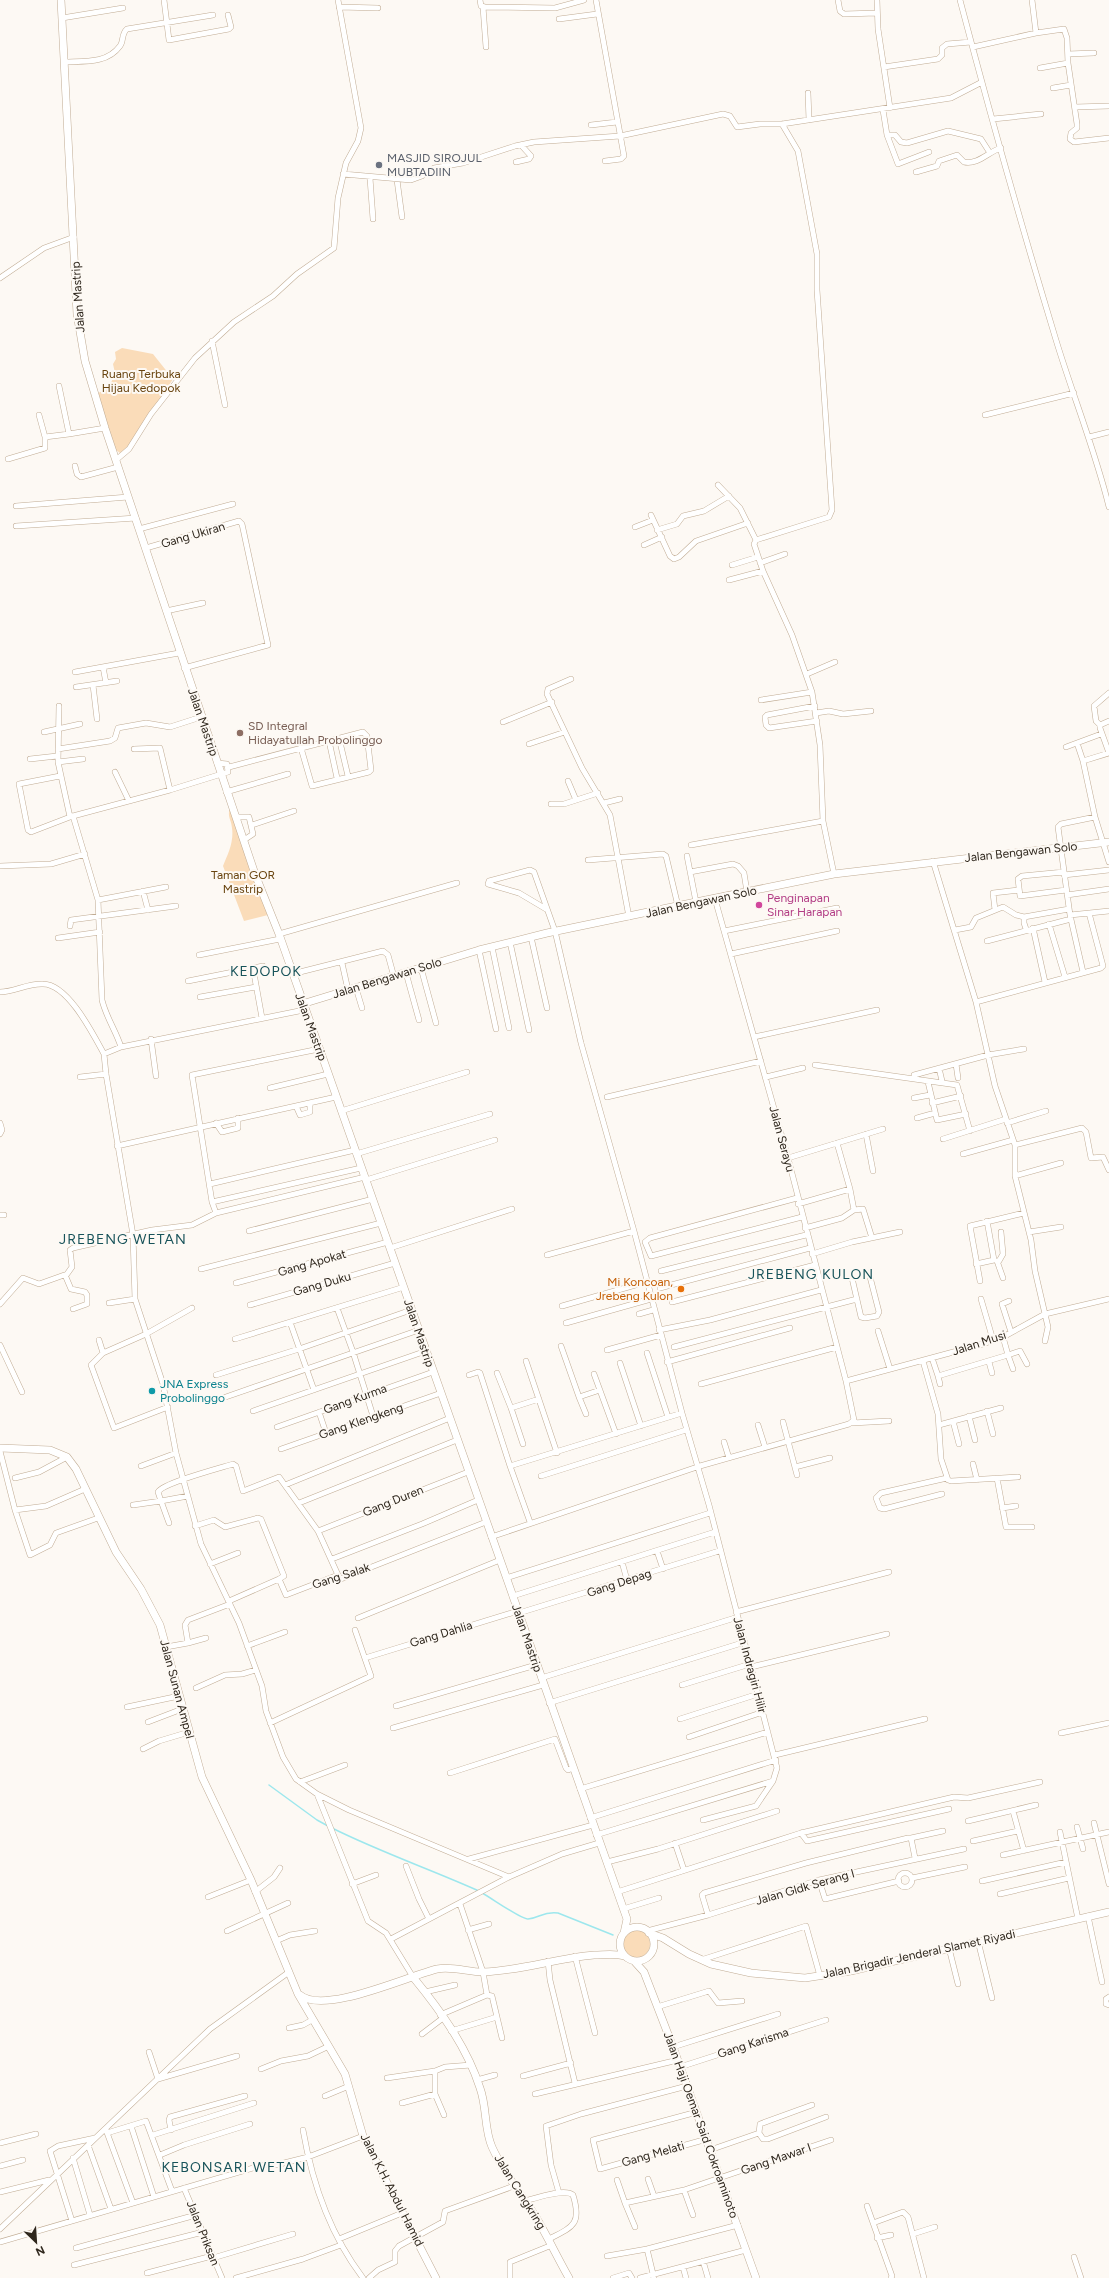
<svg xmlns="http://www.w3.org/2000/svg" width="1109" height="2278" font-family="Figtree,sans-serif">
  <rect width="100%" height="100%" fill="#fdf9f4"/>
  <path fill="#fadcb9" d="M122,348L153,354L173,379L131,444L120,453L116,450L96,394L109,388L115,373L113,364L116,359L115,352Z
    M230,807L268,915L244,921L223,866C228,854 234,842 232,828C231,818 227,818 230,807Z
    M622 1944a14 14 0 1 1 28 0a14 14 0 1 1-28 0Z"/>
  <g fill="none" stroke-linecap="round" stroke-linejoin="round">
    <path stroke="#9de7ed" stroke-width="1.5" d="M269,1785L317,1820L328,1826
      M332,1828C380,1852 430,1869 479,1891
      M482,1893C490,1897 522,1920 528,1919C540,1918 543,1911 558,1913L613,1935"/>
    <defs>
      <path id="street" d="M164,0L169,40L229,29L231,27L228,15
        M480,0L481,6L485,7L555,8L584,0
        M596,0L624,156L621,159L605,161
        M838,0L840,11L844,14L877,13
        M877,0L878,29L890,108
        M960,0C990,114 1022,228 1056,340C1073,396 1095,450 1109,507
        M1032,0L1036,33
        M339,7L378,8
        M483,7L486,47
        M62,18L123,8
        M559,19L597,14
        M973,47L1036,33L1064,29L1067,38L1068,63L1077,124V128L1071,133L1070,139L1074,142L1109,138
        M1068,54L1094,53
        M64,62C84,61 107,64 120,46C124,41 121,34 127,29L213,15
        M884,67L938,59L942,55V48L947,44L971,42
        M1040,68L1068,63
        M1053,88L1071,85
        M808,93L809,120
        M1075,107L1109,106
        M883,110L887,135L898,164L929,152
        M993,119L1041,114
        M782,124L798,151L817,254V290L832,510L829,517L756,540L754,544L763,571L792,635L812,692L820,745L823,821L834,874
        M591,125L617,122
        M887,135H895L901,142L907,143L948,131L981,139L990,153
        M516,162L529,159L531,156L521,145
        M916,172L937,166L939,161L957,155L964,162C978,165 988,152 1001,148
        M343,174L411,180L422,176L434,168L463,163L515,146L534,142L620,136L723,114L730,116L737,127L760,124H782L951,98L982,82
        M370,178L373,219
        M397,180L402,217
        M0,278L44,248L74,237
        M212,341L225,405
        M59,386L69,434L105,428
        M39,415L45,437L69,434
        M985,415L1074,393
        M1089,437L1109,432
        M8,459L45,448V437
        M116,460L129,449L151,414L195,358L234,322L273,296L297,274L334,248L338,198L346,163L358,141L361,128L338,0
        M75,466L77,474L81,477L118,467
        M718,485L740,508L756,540
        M16,506L128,497
        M651,515L670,556L674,559L679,557L696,541L748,523
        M16,526L136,518
        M635,527L653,520
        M139,529L233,504
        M657,530L677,524L683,516L704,511L729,496
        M644,545L662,537
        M146,548L239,521L242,524L268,645L184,668
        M760,563L785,554
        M732,565L758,557
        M729,580L763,571
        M166,611L203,603
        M103,667L106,683
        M75,672L179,653
        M807,674L835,662
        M571,679L548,689L547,694L582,768L610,815L629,917
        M93,685L97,719
        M76,687L117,681
        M761,700L812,692
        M59,706L58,762L70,817L72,816
        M815,706L767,715L765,717L766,725L769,728L817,721
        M816,713L829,711L843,714L871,711
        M1109,721L1100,725V728L1109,753
        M503,722L552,702
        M1100,725L1096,721L1094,706L1109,693
        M44,732L80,724
        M339,738L348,776
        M329,741L337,778
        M1077,743L1083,761
        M529,744L565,732
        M1066,747L1101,734
        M58,749L110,741L115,738L118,728L146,723L170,727L201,717
        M134,749L160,748L170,790
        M1109,753L1083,761L1095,817L1109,862
        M30,759L57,756
        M58,762L83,759
        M229,767L363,732L367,736L371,770L369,772L312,786L301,748
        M115,772L129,801
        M60,776L19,784L28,830L31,832L70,817
        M568,781L576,800
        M226,792L288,774
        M604,803L620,799
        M551,804H564L598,793
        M236,817H249L253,834L244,840
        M252,825L294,811
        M691,845L823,821
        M687,856L696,902
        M588,860L663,854L666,856L678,906
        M933,861L976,1002L995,1086L1015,1145V1176L1031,1240L1035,1271L1048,1327L1045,1341
        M0,866L51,864L85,854
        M690,872L733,864L738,866L744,873L747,892
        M1064,872L1022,876L1018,879L1020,896L1066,890
        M1064,875L1109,870
        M143,891L148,910
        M1067,895L1109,889
        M98,900L166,887
        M546,909L519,893L488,884L489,881L530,870L534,872L555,931L581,1043L634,1231L682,1413
        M995,910L993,893L1019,890
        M1070,915L1109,911
        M1024,917V923L1026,929
        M1049,924L1065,977
        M70,926L71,920L176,906
        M1033,928L1045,982
        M955,930L971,927L976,918L1003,907L1016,915L1024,917L1069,909
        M724,931L837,908
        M279,934L457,883
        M531,937L547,1008
        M58,938L100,932
        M987,941L1071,919
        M510,942L529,1030
        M492,947L509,1028
        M479,950L496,1029
        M731,954L837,931
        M199,955L280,939
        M342,963L348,990
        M421,968L436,1023
        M1083,972L1070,915L1058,827L1061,824L1095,817
        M406,973L419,1020
        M292,974L383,951L388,955L394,977
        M188,981L253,968
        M356,988L362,1008
        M0,992C14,992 28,983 43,984C68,984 93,1034 104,1054
        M200,997L256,987
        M976,1002L1101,968L1103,966L1089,913
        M304,1010L121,1047L104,1054L106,1074L133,1235L135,1299L163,1384L176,1453L201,1544L239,1623L262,1686L266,1711L283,1757L296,1779L317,1794L368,1921L386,1933L413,1977
        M262,1018L253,968L263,966
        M754,1037L877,1010
        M151,1039L156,1076
        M121,1047C116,1031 106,1017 102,1000L98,900L73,816L170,790L228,772L227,764L217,763
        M956,1064L958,1078
        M815,1065L957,1085L970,1131
        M939,1068L942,1081
        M914,1075L988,1055L1024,1049
        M80,1077L106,1074
        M766,1077L803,1068
        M928,1082L937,1120L966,1114
        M270,1088L328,1074
        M607,1097L761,1061
        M914,1098L930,1095
        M932,1103L961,1096
        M296,1106L300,1115L310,1112V1103
        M341,1111L467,1072
        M917,1118L935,1113
        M0,1123L2,1130L0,1134
        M216,1123L222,1132L238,1128V1118
        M1007,1123L1046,1111
        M866,1134L873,1171
        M943,1139L1006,1119
        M837,1143L850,1189
        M1015,1145L1082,1128L1086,1132L1091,1158L1103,1157L1109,1170
        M117,1146L336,1097
        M356,1154L490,1114
        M963,1154L1013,1140
        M788,1158L883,1129
        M1015,1176L1061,1163
        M366,1180L495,1140
        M210,1184L355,1150
        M797,1198L650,1238L645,1242L651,1256L802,1217
        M212,1202L361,1168
        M798,1204L850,1189L854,1210L842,1218L805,1228
        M854,1210L863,1209L872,1238
        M216,1213L212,1202L192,1075L319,1049
        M0,1215H4
        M249,1231L373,1199
        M1029,1232L1061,1227
        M390,1248L512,1209
        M812,1254L852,1242L900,1232
        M547,1255L634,1231
        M997,1261L1003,1278
        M999,1261L1003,1254L1001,1232
        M976,1264L994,1260L987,1221
        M201,1269L381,1223
        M661,1271L806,1235
        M65,1275L71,1289L85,1292L87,1295V1304L73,1309
        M852,1278L861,1317L865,1318L877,1316L879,1312L869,1273
        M980,1281L970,1226L1024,1213
        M236,1283L388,1242
        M660,1288L810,1248
        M981,1299L993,1340
        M1009,1301L1002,1304L1011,1332
        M672,1302L815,1265
        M109,1303L135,1299
        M0,1304L23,1278L39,1284L67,1274L72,1267L70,1250L73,1248L152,1230L192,1225L216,1213L365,1177
        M250,1305L395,1263
        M562,1306L646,1282
        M337,1308L353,1352L373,1416
        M639,1314L653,1310
        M290,1322L314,1390
        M566,1323L651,1299
        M659,1330L710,1320L821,1290
        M878,1331L890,1369
        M235,1339L404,1287
        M99,1340L103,1353
        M0,1345L22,1392
        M561,1346L579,1397
        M674,1347L857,1299
        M607,1350L661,1335
        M647,1353L668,1417
        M932,1358L938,1376L1008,1355L1003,1337
        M526,1361L557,1453
        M923,1361L938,1414L941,1459L948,1480L951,1481L1018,1477
        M667,1362L790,1328
        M989,1362L992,1373
        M620,1363L641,1426
        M1013,1369L1008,1355L1020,1351L1027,1364
        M497,1373L511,1408L539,1399
        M594,1374L616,1434
        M216,1375L299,1349L411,1310
        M469,1375L478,1372L480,1373L510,1466
        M938,1376L940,1384
        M846,1381L983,1344L1003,1337L1045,1314L1109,1299
        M701,1384L837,1347
        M220,1399L419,1330
        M168,1407L114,1428L91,1365L103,1353L146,1334L192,1308
        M511,1408L523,1444
        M253,1411L426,1351
        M987,1411L993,1434
        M319,1412L326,1433
        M586,1414L579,1397L600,1390
        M969,1416L975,1440
        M953,1421L959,1444
        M783,1422L797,1475
        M852,1423L889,1421
        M758,1425L765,1447
        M939,1425L1001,1408
        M277,1427L433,1372
        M724,1442L729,1458
        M281,1449L441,1393
        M0,1451L15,1510L30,1555L50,1545L56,1533L98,1518
        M973,1464L977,1480
        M141,1466L176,1453
        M795,1467L830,1458
        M541,1476L686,1430
        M15,1478L39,1472L67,1457
        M997,1478L1006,1527H1032
        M285,1485L450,1418
        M942,1494L884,1509L880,1508L876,1498L881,1493L947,1478
        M188,1496L161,1501L158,1492C163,1483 220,1468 233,1464L236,1466L243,1491L279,1477L318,1531L338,1575
        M299,1503L457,1440
        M133,1505L161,1501L169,1523
        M1002,1508L1016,1506
        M15,1510L46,1506L85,1489
        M530,1522L510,1466L682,1413L709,1505L777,1768L773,1781L756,1806L703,1820
        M195,1526L214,1520L225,1527L258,1518L261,1519L284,1576L279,1579
        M318,1531L468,1472
        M491,1537L700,1466L849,1424L854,1420L846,1381L788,1158L715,899
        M657,1551L663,1569
        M332,1559L422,1524L478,1500
        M622,1562L627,1580
        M210,1564L238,1553
        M338,1575L341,1579L486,1522
        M506,1578L710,1513
        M513,1596L715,1532
        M229,1601L279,1579L286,1595L338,1575
        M736,1612L889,1572
        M519,1613L719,1551
        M358,1618L500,1560
        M188,1643L206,1638
        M247,1646L285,1632
        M166,1647L188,1643L185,1625L188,1620L230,1604
        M365,1658L518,1611
        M751,1667L887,1634
        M541,1678L738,1617
        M682,1685L750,1664
        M196,1688L225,1675L242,1674L256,1670
        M549,1703L745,1642
        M396,1706L536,1665
        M127,1707L179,1696
        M680,1719L758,1694
        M148,1722L182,1709
        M270,1723L371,1676L355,1630
        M393,1728L543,1685
        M1061,1733L1109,1723
        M689,1737L763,1712
        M143,1749L159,1741L189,1732
        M775,1755L925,1719
        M450,1773L555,1739L566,1768L568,1770L573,1768
        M300,1782L345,1765
        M580,1789L768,1732
        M317,1794L349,1810L509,1877
        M1013,1811L1024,1851
        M590,1818L776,1760
        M968,1821L1036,1805
        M1094,1823L1109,1884
        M1077,1827L1083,1849
        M1060,1832L1078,1919
        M801,1833L807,1841L949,1809
        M596,1835L773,1781
        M911,1838L943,1831
        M973,1841L1018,1831
        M675,1843L684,1870
        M1003,1855L1109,1832
        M469,1859L593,1825
        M607,1862L658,1849L777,1811
        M406,1866L419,1899L429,1919
        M898 1880a7 7 0 1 1 14 0a7 7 0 1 1-14 0Z
        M912,1878L965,1867
        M819,1880L825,1899L899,1881
        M982,1881L1066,1862
        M352,1884L376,1875
        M255,1892L274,1877L280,1868
        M617,1892L801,1833L954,1797L968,1798L1040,1782
        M1000,1894L1069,1878
        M208,1897L251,1880
        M623,1909L659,1898
        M708,1915L702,1895L704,1893L806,1863L908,1838H911L915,1858
        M1088,1916L1102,1982
        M468,1930L489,1924
        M227,1931L288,1903
        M647,1931L708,1915L819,1880L964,1849
        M391,1939L509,1877L562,1854L599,1843
        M276,1941L290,1935L315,1931
        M978,1941L992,1998
        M949,1948L958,1984
        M575,1956L595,2033
        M701,1960L806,1926L820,1976
        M548,1961L550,1980L575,2083
        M425,1992L455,1985
        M487,1995L492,1996L502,2038
        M1109,1997L1106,1999V2004L1109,2005
        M657,2007L709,1991L718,2003L742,2001
        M440,2015L487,1995L483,1972L460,1904
        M289,2028L303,2025L312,2020
        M451,2031L497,2017
        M422,2034L443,2018
        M673,2047L778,2014
        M149,2052L158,2079L237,2056
        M680,2067L826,2020
        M261,2069L281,2061L308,2056L329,2046
        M523,2076L571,2063
        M387,2078L435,2071
        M477,2080L495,2075
        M535,2094L678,2060
        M325,2096L349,2086
        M402,2103L435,2094
        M812,2105L760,2124L759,2133L763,2139H768L826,2117
        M697,2112L593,2140L600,2169L707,2139
        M444,2115L435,2094V2071L445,2067L471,2065
        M131,2126L154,2197
        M106,2130L133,2203
        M171,2130L169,2120L170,2117L245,2096
        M303,2130C312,2182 331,2236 363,2278
        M107,2133L146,2121L172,2191
        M153,2135L254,2103
        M0,2143L36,2134
        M88,2145L111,2209
        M710,2150L759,2133
        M160,2155L184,2145L250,2124
        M73,2158L90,2215
        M0,2166L23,2160
        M648,2179L654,2196
        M617,2180L625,2203
        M184,2188L222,2278
        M684,2190L693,2215
        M0,2192L49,2180
        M559,2193L551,2165L546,2126L581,2114L687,2086
        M525,2201C536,2198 565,2188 573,2195C582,2224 573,2227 549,2239
        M867,2206L892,2276L891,2278
        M72,2221L50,2151L58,2146L95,2138
        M873,2223L903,2212L908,2217L924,2278
        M635,2227L625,2203L684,2190L831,2140
        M0,2229L210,2029L289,1972
        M913,2234L935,2227
        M877,2238L891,2235
        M339,2239L402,2213
        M0,2242L263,2165H276L308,2157L363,2136
        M76,2248L196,2215
        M647,2249L654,2278
        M607,2256L647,2249L738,2225
        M1074,2257L1081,2278
        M213,2258L293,2234
        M703,2261L708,2278
        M74,2265L203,2232
        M683,2267L686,2278
        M147,2273L212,2256
        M236,2278L303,2259L341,2245
        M369,2278L378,2270L395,2262V2251L399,2246L443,2222L445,2211L514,2186
        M510,2278V2262L552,2245
        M613,2278L629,2273L632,2278
        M640,2278L746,2250"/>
      <path id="secondary" d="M61,0L77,314L85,361L105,428L255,874L279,934L627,1919L624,1933
        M302,1004L479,950L547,933L696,902L834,874L1109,842
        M0,1448L50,1450L67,1457L76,1469L116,1552L141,1589L160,1625L202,1777L251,1880L298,1994L345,2074L363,2136L436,2278
        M620 1944a17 17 0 1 1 34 0a17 17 0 1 1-34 0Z
        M649,1933L663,1938L689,1954L711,1964L751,1973L805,1978L851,1971L1109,1912
        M634,1961L644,1972L673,2047L756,2278
        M413,1977C440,2010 467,2047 480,2088C487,2107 484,2129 492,2147C503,2172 520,2192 534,2214C547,2235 557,2257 569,2278
        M300,1995C324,2015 408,1976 437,1969C452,1966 468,1972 483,1972C520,1971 557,1958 594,1955C604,1955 614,1953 624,1956"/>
    </defs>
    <use href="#street" stroke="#c1ac94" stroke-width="6"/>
    <use href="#secondary" stroke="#c1ac94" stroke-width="8"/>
    <use href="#street" stroke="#fff" stroke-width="5"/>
    <use href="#secondary" stroke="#fff" stroke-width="7"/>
  </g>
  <circle fill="#6b7280" stroke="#fdf9f4" stroke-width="1.5" cx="379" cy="165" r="4"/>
  <circle fill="#8d6e63" stroke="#fdf9f4" stroke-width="1.5" cx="240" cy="733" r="4"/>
  <circle fill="#d1479c" stroke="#fdf9f4" stroke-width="1.5" cx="759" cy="905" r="4"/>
  <circle fill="#e8710a" stroke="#fdf9f4" stroke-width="1.5" cx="681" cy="1289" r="4"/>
  <circle fill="#0f9aa8" stroke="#fdf9f4" stroke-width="1.5" cx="152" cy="1391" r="4"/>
  <g text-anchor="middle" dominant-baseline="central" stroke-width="4" stroke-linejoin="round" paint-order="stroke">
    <g font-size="12" fill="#5b616d" stroke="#fdf9f4" text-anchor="start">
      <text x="387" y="158">MASJID SIROJUL<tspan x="387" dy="14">MUBTADIIN</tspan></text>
    </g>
    <g font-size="12" fill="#2f271d" stroke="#fdf9f4">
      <text transform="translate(78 297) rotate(-94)">Jalan Mastrip</text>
      <text transform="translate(193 535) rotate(-16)">Gang Ukiran</text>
      <text transform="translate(203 722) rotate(71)">Jalan Mastrip</text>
      <text transform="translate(1021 852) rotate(-6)">Jalan Bengawan Solo</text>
      <text transform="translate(701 902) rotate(-12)">Jalan Bengawan Solo</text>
      <text transform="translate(387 978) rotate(-17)">Jalan Bengawan Solo</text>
      <text transform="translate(311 1027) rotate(70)">Jalan Mastrip</text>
      <text transform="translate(782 1139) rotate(75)">Jalan Serayu</text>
      <text transform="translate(312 1263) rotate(-16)">Gang Apokat</text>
      <text transform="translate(322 1284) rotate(-16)">Gang Duku</text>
      <text transform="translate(419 1333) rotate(71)">Jalan Mastrip</text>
      <text transform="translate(979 1343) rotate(-18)">Jalan Musi</text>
      <text transform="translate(355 1399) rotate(-20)">Gang Kurma</text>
      <text transform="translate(361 1421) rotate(-19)">Gang Klengkeng</text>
      <text transform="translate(393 1501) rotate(-22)">Gang Duren</text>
      <text transform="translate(341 1576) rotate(-18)">Gang Salak</text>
      <text transform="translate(619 1583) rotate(-18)">Gang Depag</text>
      <text transform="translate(441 1634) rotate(-17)">Gang Dahlia</text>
      <text transform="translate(527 1638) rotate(71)">Jalan Mastrip</text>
      <text transform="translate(750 1665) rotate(75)">Jalan Indragiri Hilir</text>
      <text transform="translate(177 1689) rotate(75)">Jalan Sunan Ampel</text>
      <text transform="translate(805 1887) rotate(-16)">Jalan Gldk Serang I</text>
      <text transform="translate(919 1954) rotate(-12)">Jalan Brigadir Jenderal Slamet Riyadi</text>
      <text transform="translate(753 2043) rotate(-18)">Gang Karisma</text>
      <text transform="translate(701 2125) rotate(70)">Jalan Haji Oemar Said Cokroaminoto</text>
      <text transform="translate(653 2154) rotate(-16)">Gang Melati</text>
      <text transform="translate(776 2159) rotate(-19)">Gang Mawar I</text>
      <text transform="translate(392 2190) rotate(63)">Jalan K.H. Abdul Hamid</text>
      <text transform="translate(520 2192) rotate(58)">Jalan Cangkring</text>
      <text transform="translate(203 2233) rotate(68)">Jalan Priksan</text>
    </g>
    <g font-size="12" fill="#69440f" stroke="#fdf9f4">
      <text x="141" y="374">Ruang Terbuka<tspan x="141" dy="14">Hijau Kedopok</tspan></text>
      <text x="243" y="875">Taman GOR<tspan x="243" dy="14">Mastrip</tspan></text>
    </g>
    <g font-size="12" fill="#785e54" stroke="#fdf9f4" text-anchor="start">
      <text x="248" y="726">SD Integral<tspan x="248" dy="14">Hidayatullah Probolinggo</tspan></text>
    </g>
    <g font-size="12" fill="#b23c85" stroke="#fdf9f4" text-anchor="start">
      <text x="767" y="898">Penginapan<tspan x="767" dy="14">Sinar Harapan</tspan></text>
    </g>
    <g font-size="12" fill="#c56008" stroke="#fdf9f4" text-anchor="end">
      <text x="673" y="1282">Mi Koncoan,<tspan x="673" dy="14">Jrebeng Kulon</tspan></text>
    </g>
    <g font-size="12" fill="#0d838f" stroke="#fdf9f4" text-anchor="start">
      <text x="160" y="1384">JNA Express<tspan x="160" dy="14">Probolinggo</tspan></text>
    </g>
    <g font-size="14" letter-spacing="1" fill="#18535a" stroke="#fdf9f4">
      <text x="266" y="971">KEDOPOK</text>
      <text x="123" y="1239">JREBENG WETAN</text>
      <text x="811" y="1274">JREBENG KULON</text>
      <text x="234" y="2167">KEBONSARI WETAN</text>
    </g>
  </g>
  <g transform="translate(36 2242) rotate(155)" stroke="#fdf9f4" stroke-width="3" paint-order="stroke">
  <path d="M0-3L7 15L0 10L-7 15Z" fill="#2f271d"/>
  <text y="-6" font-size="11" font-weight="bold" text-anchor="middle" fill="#2f271d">N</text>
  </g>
</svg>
